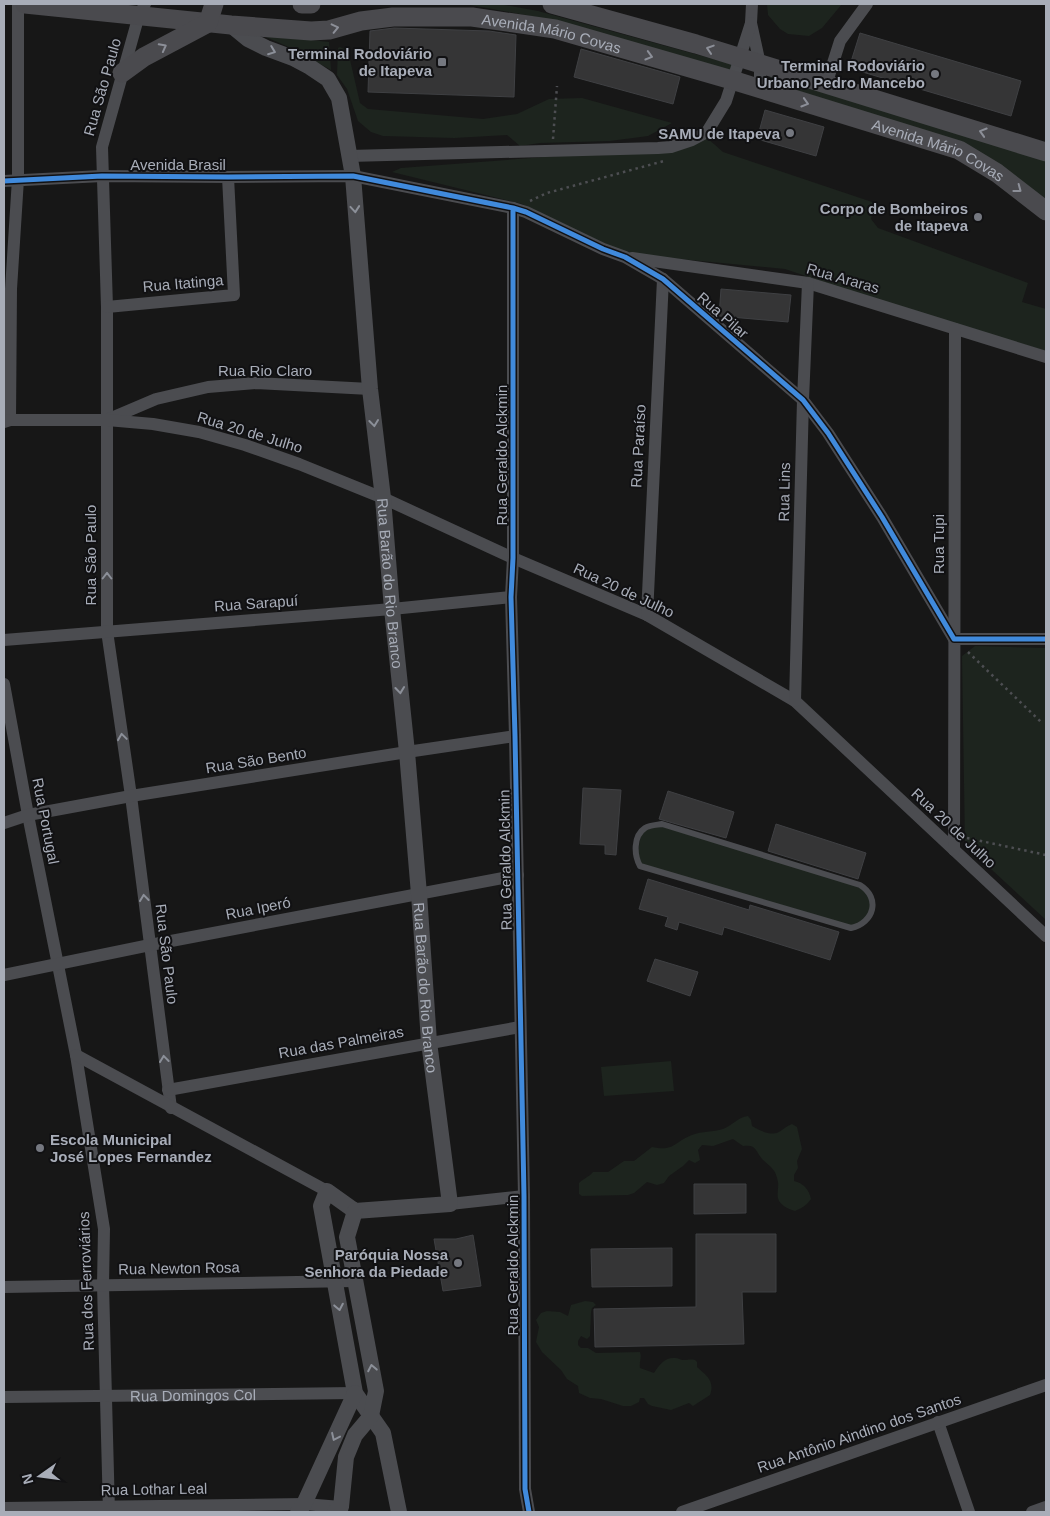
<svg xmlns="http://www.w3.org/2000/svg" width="1050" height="1516" font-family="Helvetica,sans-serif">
  <rect width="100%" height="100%" fill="#171717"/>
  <path fill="#1d241e" d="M465,4H499L538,11L735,65L733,71L536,17Z
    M767,4H842L822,28L809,36L788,34L780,29L768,15Z
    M259,34L329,42L331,70L291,48Z
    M340,47L348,51L360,103L368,109L483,119L517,114L549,99L582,98L672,123L648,136L610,141L540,143L520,146L507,135L454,138L383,136L371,132L358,121L347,89L337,75L338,48Z
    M770,76L1046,159V199L967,145L770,82Z
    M706,137L723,152L875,203L871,219L878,228L1028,283L1022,302L1046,309V351L898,307L785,269L626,254L522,204L392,172L401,168L676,147Z
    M975,646L1046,648V920L965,845L962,656Z
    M661,826L851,884L866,890L870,904L869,916L851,927L641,865L637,857L641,835L645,830Z
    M671,1061L674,1091L604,1096L601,1067Z
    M748,1116L751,1120L752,1126C758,1130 769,1135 777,1133C782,1131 786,1126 792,1124L797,1127L802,1149L797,1161L798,1168L794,1175V1181C803,1183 809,1189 811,1199C807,1205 802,1208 795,1211C789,1209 783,1207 779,1201C776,1195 779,1188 778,1182C776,1170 771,1167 763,1160C755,1151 757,1144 743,1146L733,1139L713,1146L702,1145L698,1150L700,1160L695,1163L689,1160L683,1166L669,1176L664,1183L657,1185L647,1182L634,1193L628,1195L582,1196L579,1194V1183C584,1178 589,1177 593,1172H608L624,1161H634L652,1147C674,1152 674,1142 692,1135C702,1131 713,1132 723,1129C732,1126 738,1117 748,1116Z
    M585,1301L593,1302L596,1305L592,1308L591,1312L590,1336L587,1339L581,1336L578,1341V1345L581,1348H588L596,1353L640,1352C642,1358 639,1362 640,1368L654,1373C659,1365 665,1357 675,1358C678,1358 681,1360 683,1360C688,1360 691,1359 695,1360L697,1362V1367C707,1376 715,1381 710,1395L693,1406L689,1403L671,1410L652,1406L648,1404L644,1398H640L639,1402L631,1406H623L601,1399L590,1398L579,1393L578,1386L567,1379L561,1370L542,1352L536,1342L539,1327L536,1320L541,1313L547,1311L560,1312L568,1316L571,1305Z"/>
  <path fill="#353536" stroke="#3f4043" d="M394,28L489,31L516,35L514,97L368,92L370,31Z
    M860,33L1021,81L1011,116L849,68Z
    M581,49L680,77L673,104L574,77Z
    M765,110L824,127L816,156L757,139Z
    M721,289L791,295L788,322L719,316Z
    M583,788L621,790L616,855L605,854V845L580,844Z
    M668,791L734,812L726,838L659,819Z
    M776,824L866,853L858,879L768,851Z
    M648,879L749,910L750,905L839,932L830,960L724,927L722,935L679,922L677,930L665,926L668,917L639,909Z
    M655,959L698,972L690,996L647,981Z
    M694,1184H746V1213L694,1214Z
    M696,1234H776V1292H742L744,1344L595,1347L594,1309L696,1307Z
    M473,1235L481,1286L443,1291L434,1239H456Z
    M672,1248V1286L592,1287L591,1249Z"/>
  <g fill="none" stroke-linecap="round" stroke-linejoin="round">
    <path stroke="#4d4e52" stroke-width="2.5" stroke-dasharray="2.5 4" stroke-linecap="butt" d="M553,139L557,86
      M530,201L547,193L664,161
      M968,652L1041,722
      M967,838L1046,855"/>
    <path stroke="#4b4c50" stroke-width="6" d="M662,824L860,885C881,898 874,923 851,928L640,866C634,855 633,836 645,828C650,825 656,825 662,824Z"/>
    <g stroke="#4b4c50" stroke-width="12">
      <path d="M145,4L139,15L102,147L107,307V631L131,796L171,1108"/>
      <path d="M752,4L751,23L760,64V89"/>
      <path d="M826,85L840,41L867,4"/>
      <path d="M349,156L658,148L671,147L692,140L707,132L726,101L751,23"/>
      <path d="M4,181L102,176L228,177L353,176L513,208L526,212L603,249L625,257L663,279L803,400L828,433L882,517L954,639H1046"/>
      <path d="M513,208V558L511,597L515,736L524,1196L525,1489L529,1512"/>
      <path d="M632,258L808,283L1046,357"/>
      <path d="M107,307L234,295L228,177"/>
      <path d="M109,419L156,399L208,387L256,383L370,389"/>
      <path d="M10,420L11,289L18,179V4"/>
      <path d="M4,422L10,420H107L153,424L199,432L245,445L299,464L383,498L513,558L647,615L795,701L1046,936"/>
      <path d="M647,615L663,279"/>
      <path d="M4,640L392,609L511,597"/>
      <path d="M4,684L28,815L76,1055L104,1229L103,1285L109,1512"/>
      <path d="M795,701L803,400L808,283"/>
      <path d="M4,823L28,815L131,796L407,752L515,736"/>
      <path d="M954,850L955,329"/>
      <path d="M4,975L150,945L518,875"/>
      <path d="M76,1055L327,1191"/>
      <path d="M168,1090L520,1027"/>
      <path d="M450,1204L524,1196"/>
      <path d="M4,1287L355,1281"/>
      <path id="s1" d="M4,1397L355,1393"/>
      <path d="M938,1422L969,1512"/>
      <path d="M4,1508L304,1504L341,1507L342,1512"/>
      <path d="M682,1512L1046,1385"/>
      <path d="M1032,1512L1046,1507"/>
    </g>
    <g stroke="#4b4c50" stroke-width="16">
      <path id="s2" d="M231,25L248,39L266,48L293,58L310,67L328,79L339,98L353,176L370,389L383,498L392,609L407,752L419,894L429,1042L450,1204L355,1211L327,1191L321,1206L355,1393L383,1433L399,1512"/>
      <path d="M298,1512L304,1504L355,1393"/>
      <path d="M335,1512L341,1507L346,1457L355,1435L371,1416L376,1391L347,1237L355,1211"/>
    </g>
    <g stroke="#4a4a4e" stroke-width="19">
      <path id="s3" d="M25,4L231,25L311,31L329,30L361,21L393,17H472L555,29L732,80L959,150L997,173L1046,211"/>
      <path d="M302,4H311"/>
      <path d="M552,4L696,44L1046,152"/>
      <path d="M122,73L144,57L208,23L214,4"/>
    </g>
    <defs>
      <path id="cycleway" d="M4,181L102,176L228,177L353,176L513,208L526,212L603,249L625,257L663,279L803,400L828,433L882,517L954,639H1046
        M513,208V558L511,597L515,736L524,1196L525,1489L529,1512"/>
    </defs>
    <use href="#cycleway" stroke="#111113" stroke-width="8"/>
    <use href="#cycleway" stroke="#408adc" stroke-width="5"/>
  </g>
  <defs><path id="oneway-chevron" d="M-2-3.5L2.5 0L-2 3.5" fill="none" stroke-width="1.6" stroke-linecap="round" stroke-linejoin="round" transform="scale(1.25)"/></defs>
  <g stroke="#8c8f98">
    <use href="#oneway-chevron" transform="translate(335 28) rotate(-13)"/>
    <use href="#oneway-chevron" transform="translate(163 47) rotate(-28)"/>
    <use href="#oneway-chevron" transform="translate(710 49) rotate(-162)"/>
    <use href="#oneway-chevron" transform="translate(649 56) rotate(16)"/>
    <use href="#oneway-chevron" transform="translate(805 103) rotate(17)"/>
    <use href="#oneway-chevron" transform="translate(983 132) rotate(-163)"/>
    <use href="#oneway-chevron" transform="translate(1018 189) rotate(37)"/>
  </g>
  <g stroke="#8c9099">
    <use href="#oneway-chevron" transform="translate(272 51) rotate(21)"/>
    <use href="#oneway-chevron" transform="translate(355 209) rotate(85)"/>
    <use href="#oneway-chevron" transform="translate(374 423) rotate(83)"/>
    <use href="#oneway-chevron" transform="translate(107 576) rotate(-90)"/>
    <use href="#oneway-chevron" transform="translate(400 690) rotate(84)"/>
    <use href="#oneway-chevron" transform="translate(122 737) rotate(-98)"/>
    <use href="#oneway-chevron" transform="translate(144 898) rotate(-97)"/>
    <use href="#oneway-chevron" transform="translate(164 1059) rotate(-97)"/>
    <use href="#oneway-chevron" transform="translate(339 1307) rotate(79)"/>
    <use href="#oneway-chevron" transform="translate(372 1368) rotate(-101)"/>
    <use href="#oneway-chevron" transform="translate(335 1437) rotate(115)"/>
  </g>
  <g fill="#757880" stroke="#111113" stroke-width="2">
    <rect x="437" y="57" width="10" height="10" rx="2.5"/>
    <circle cx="935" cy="74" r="5"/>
    <circle cx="790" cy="133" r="5"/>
    <circle cx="978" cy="217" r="5"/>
    <circle cx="40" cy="1148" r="5"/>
    <circle cx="458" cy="1263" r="5"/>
  </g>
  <g text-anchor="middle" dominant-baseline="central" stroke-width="4" stroke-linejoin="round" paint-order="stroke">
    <g font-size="15" fill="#a8adb8" stroke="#111113">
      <text stroke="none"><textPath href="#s3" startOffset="531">Avenida Mário Covas</textPath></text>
      <text transform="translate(102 87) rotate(-74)">Rua São Paulo</text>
      <text stroke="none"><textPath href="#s3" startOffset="936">Avenida Mário Covas</textPath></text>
      <text x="178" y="164">Avenida Brasil</text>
      <text transform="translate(843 278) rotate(16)">Rua Araras</text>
      <text transform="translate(183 283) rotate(-5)">Rua Itatinga</text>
      <text transform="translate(723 315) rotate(41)">Rua Pilar</text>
      <text x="265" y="370">Rua Rio Claro</text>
      <text transform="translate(250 432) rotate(17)">Rua 20 de Julho</text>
      <text transform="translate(638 446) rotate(-87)">Rua Paraíso</text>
      <text transform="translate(501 455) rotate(-90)">Rua Geraldo Alckmin</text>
      <text transform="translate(784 492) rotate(-89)">Rua Lins</text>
      <text transform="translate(938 544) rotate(-90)">Rua Tupi</text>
      <text transform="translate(90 555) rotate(-90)">Rua São Paulo</text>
      <text stroke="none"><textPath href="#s2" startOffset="622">Rua Barão do Rio Branco</textPath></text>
      <text transform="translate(624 590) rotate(25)">Rua 20 de Julho</text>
      <text transform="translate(256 603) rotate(-4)">Rua Sarapuí</text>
      <text transform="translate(256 760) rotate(-9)">Rua São Bento</text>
      <text transform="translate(46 821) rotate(79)">Rua Portugal</text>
      <text transform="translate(954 828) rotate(43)">Rua 20 de Julho</text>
      <text transform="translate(505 860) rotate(-91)">Rua Geraldo Alckmin</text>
      <text transform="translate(258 908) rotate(-11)">Rua Iperó</text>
      <text transform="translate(167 954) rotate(83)">Rua São Paulo</text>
      <text stroke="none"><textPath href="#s2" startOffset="1028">Rua Barão do Rio Branco</textPath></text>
      <text transform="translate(341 1042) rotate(-10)">Rua das Palmeiras</text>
      <text transform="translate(512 1265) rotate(-90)">Rua Geraldo Alckmin</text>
      <text transform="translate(179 1268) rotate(-1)">Rua Newton Rosa</text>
      <text transform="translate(86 1281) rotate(-92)">Rua dos Ferroviários</text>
      <text stroke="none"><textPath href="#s1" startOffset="189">Rua Domingos Col</textPath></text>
      <text transform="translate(859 1433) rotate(-19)">Rua Antônio Aindino dos Santos</text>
      <text transform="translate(154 1489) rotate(-1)">Rua Lothar Leal</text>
    </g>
    <g font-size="15" font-weight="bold" fill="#a8adb8" stroke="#111113" text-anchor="end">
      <text x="432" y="53">Terminal Rodoviário<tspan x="432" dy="17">de Itapeva</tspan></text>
      <text x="925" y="65">Terminal Rodoviário<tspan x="925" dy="17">Urbano Pedro Mancebo</tspan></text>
      <text x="780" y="133">SAMU de Itapeva</text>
      <text x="968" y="208">Corpo de Bombeiros<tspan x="968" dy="17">de Itapeva</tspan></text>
      <text x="50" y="1139" text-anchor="start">Escola Municipal<tspan x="50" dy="17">José Lopes Fernandez</tspan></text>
      <text x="448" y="1254">Paróquia Nossa<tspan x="448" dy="17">Senhora da Piedade</tspan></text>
    </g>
  </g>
  <rect width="1050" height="1516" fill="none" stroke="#a8adb8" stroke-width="10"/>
  <g transform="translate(40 1476) rotate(256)" stroke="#111113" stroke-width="4" paint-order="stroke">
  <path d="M0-4L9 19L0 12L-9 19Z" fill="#a8adb8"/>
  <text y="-8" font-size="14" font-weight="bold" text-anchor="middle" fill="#a8adb8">N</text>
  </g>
</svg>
